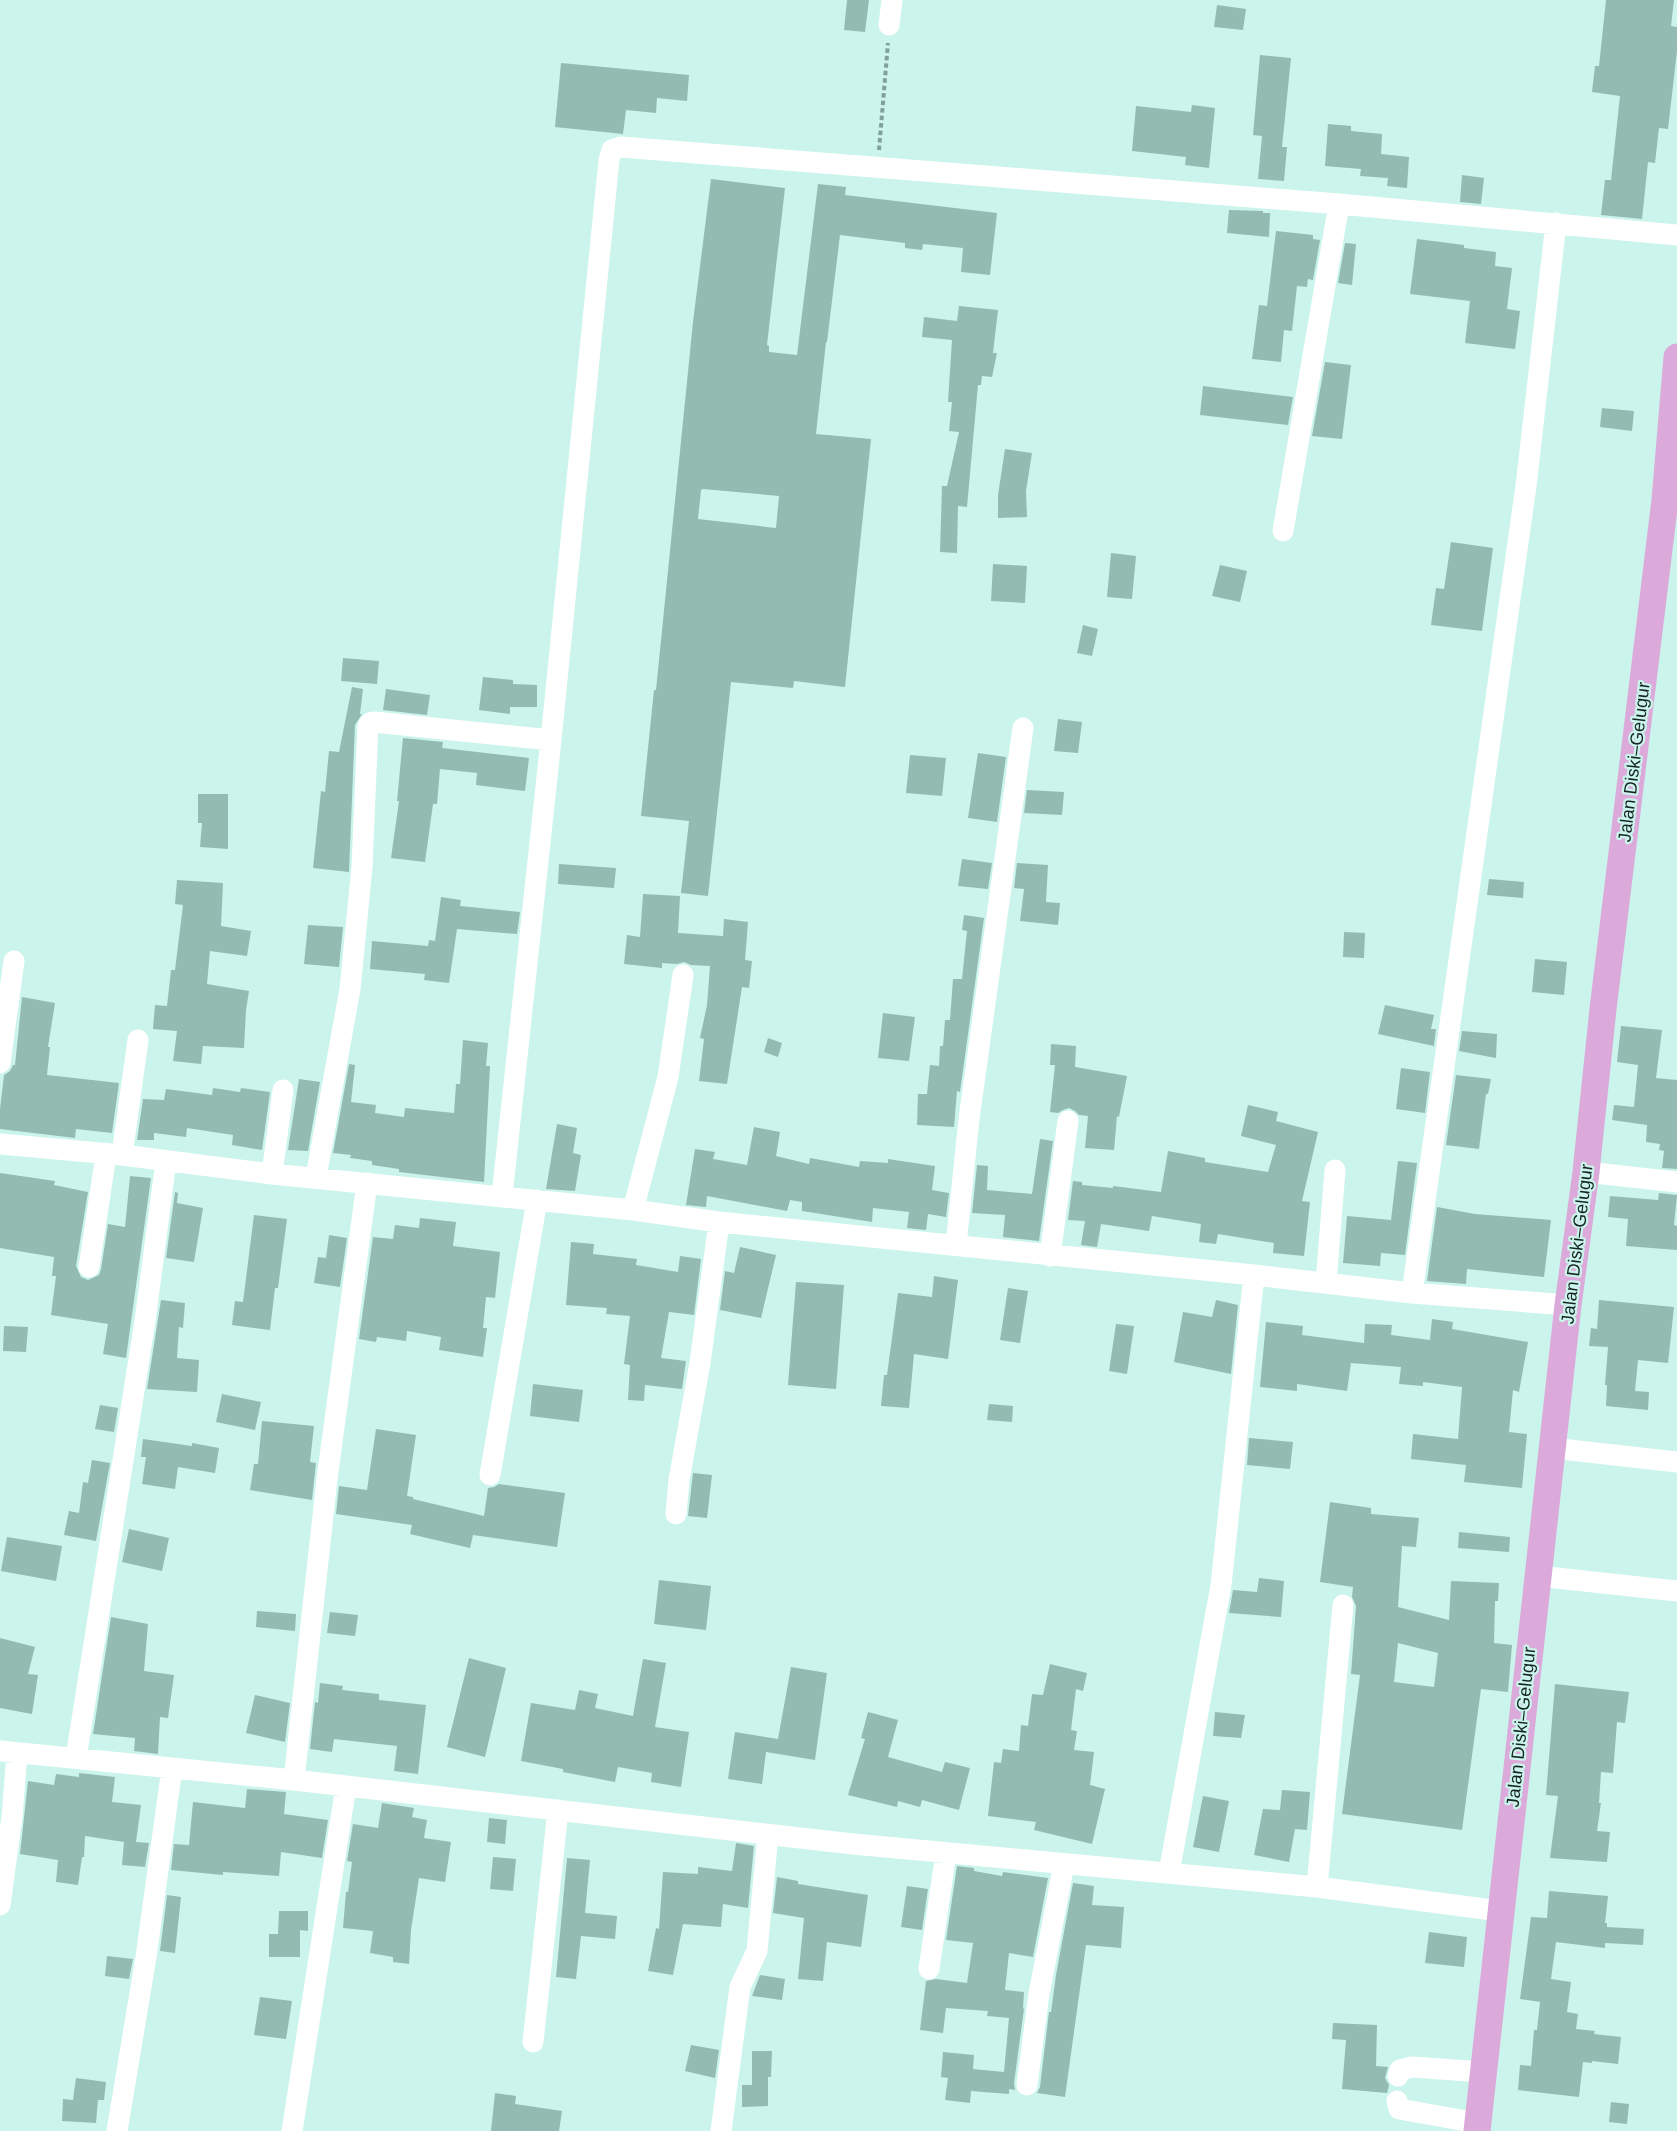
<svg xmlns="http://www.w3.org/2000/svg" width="1677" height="2131" font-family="Helvetica,sans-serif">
  <rect width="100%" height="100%" fill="#cbf4ec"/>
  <path fill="#93bbb2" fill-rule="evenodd" d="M847,0H869L865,32L844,30Z
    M1606,0H1674L1671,26L1677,27V51L1668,129L1659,128L1655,163L1648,162L1642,219L1601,215L1605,180H1611L1620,96L1592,92L1595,66H1599Z
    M1217,5L1246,9L1243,30L1214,27Z
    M1260,55L1291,58L1282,147H1287L1284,181L1258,179L1262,136L1253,135Z
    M561,63L689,75L687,101L657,98L656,113L626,110L623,134L555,127Z
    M1192,105L1215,108L1209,168L1185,165L1186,157L1132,151L1136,106L1191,112Z
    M1328,124L1351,126V131L1382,134L1381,154L1409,157L1407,188L1387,186L1388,178L1360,176L1361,169L1325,166Z
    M1462,175L1484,178L1481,204L1460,202Z
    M711,179L785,188L767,345L769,346V352L797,355L818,184L846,187L845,195L997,213L990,275L961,272L963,248L923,244L922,250L905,248V243L840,235L827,342H826L816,434L871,439L845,687L794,681L793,688L731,682L708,896L681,893L689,821L641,816L654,690H656L693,322ZM703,489L779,496L776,528L698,519L701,490Z
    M1229,210L1263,211V213H1270L1269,237L1227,233Z
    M1276,231L1313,235V239L1320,240L1313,280L1308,279L1307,287L1297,286L1292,331L1284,330L1281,362L1252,359L1259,305L1267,306Z
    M1417,239L1464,245V248L1496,252L1495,266L1512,268L1507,309L1520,311L1515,349L1465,343L1470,301L1410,294Z
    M1345,243L1356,244L1352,285L1338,283Z
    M959,306L998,310L993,353H997L992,377L982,376L981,385H978L967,507L958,506L957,553L940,552L942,486H947L959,432L949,431L952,402H948L952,340L922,337L924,317L957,321Z
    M1325,362L1351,365L1342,439L1312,436Z
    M1203,386L1293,397L1288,425L1200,415Z
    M1602,408L1634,411L1632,431L1600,427Z
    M1005,449L1032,453L1026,491L1027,517L998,518V495Z
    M1451,542L1493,548L1482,631L1431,625L1436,588L1444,589Z
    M1111,553L1136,556L1132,599L1107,597Z
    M993,564L1027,566L1025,603L991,601Z
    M1220,565L1247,571L1240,602L1212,596Z
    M1083,625L1098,629L1092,656L1077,653Z
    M343,658L379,661L377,684L341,681Z
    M483,677L513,680V684L537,685V707H510V714L479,710Z
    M352,687L363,689L360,714H362L355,725L349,872L313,868L321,791L325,792L329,751L339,752Z
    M386,689L430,695L427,715L383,710Z
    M1058,719L1082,722L1078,753L1054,751Z
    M403,738L443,742L442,748L529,758L525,791L476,785L477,773L440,769L437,804H433L425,862L391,858L399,801H397Z
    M978,753L1006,757L997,822L968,818Z
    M910,755L946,758L942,796L906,793Z
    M1027,790L1064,792L1062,815L1024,813Z
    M198,794H228V849L200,847L202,823H198Z
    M962,859L992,863L988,889L958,886Z
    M1017,863L1048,865L1046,902L1060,903L1058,925L1020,921L1024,889L1014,888Z
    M559,864L616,868L614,888L558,884Z
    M1489,879L1524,882L1523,898L1487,895Z
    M177,880L223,883L221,926L251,931L247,956L210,951L207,984L249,991L246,1010L244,1048L203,1046L201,1064L173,1061L177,1031L153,1029L155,1005L167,1006L171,970H175L183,905L175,904Z
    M643,894L680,896L678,933L723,936L724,919L748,922L745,960L752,961L749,988L742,987L727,1084L699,1081L704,1039L700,1038L707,1005L710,966L691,965L684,962L677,964L662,963V968L624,964L627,935L640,937Z
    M441,897L461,900L460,906L520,912L517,934L457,929L449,983L424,980L425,974L370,969L372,941L428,946L429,940L435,941Z
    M964,915L984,918L960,1092L957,1091L954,1127L917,1125L918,1094H927L930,1065L939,1066L940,1046H943L945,1020H950L953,979H962L967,931L962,930Z
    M308,925L343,927L339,967L304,964Z
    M1344,932L1365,933L1364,958L1343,957Z
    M1535,959L1567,962L1564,995L1532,992Z
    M22,997L55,1003L48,1047H50L47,1075L119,1083L112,1133L76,1129L75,1138L0,1129V1109L4,1075L10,1071L13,1065H15Z
    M1385,1005L1434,1015L1431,1029H1436L1434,1046L1378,1034Z
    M883,1013L915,1017L909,1061L878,1058Z
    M1621,1026L1662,1030L1656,1078L1677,1080V1169L1662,1168L1664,1151L1659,1150L1660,1144L1646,1142L1647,1125L1612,1120L1614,1105L1634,1107L1638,1065L1617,1062Z
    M1462,1031L1497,1034L1496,1058L1459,1051Z
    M768,1038L782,1043L778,1057L764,1052Z
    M463,1040L488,1043L486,1066H490L484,1182L399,1172V1169L372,1165V1161L350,1158L351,1155L333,1153L349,1064L355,1065L351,1102L376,1105L375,1113L404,1117L405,1108L454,1113L456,1084H460Z
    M1051,1044L1076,1046L1075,1067L1127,1076L1119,1117L1117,1116L1114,1150L1085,1148L1088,1116L1079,1115L1075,1111L1069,1108L1063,1110L1058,1113L1050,1112L1055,1065H1050Z
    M1401,1068L1430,1072L1425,1113L1396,1109Z
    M1456,1075L1491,1079L1488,1094H1486L1479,1149L1446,1145Z
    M299,1079L320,1082L308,1151L288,1150Z
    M213,1088L240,1092L241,1088L270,1092L262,1150L232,1145L233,1135L187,1128L186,1137L154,1133V1140H137L143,1099L164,1100L166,1089L212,1095Z
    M1248,1105L1278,1112L1276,1121L1318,1132L1302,1201L1310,1202L1304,1256L1273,1253L1274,1243L1218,1234L1216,1244L1199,1242L1201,1224L1152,1216L1149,1231L1101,1224L1097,1247L1081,1245L1085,1221L1068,1220L1073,1181L1082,1182V1185L1113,1188V1186L1161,1192L1168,1151L1205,1158V1162L1268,1172L1276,1145L1241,1136Z
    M557,1124L577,1128L573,1153L581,1155L575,1191L546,1189Z
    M754,1127L780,1132L776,1156L809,1164L810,1158L859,1167L860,1161L888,1163V1159L935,1166L932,1190L949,1193L946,1217L928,1214L926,1230L907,1228L909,1212L873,1208L872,1222L802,1211V1202L790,1200L787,1211L707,1196L706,1207L686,1205L695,1149L715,1152L713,1159L747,1165Z
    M1040,1139L1053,1141L1039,1241L1003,1237L1005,1215L972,1213L977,1165L988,1166L987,1190L1032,1194Z
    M1398,1161L1417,1163L1405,1255L1381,1253L1380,1266L1343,1263L1347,1216L1391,1220Z
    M0,1173L55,1181L54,1185L88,1192L76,1266L81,1277L88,1280L99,1275L101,1269L108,1224L125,1227L130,1176L151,1178L126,1358L103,1354L108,1324L51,1315L56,1276H52L54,1257L0,1248Z
    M175,1192L178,1193L177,1203L203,1208L194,1262L166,1258Z
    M1659,1193L1677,1195L1674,1225L1677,1226V1250L1626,1246L1628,1219L1608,1217L1610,1196L1658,1200Z
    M1437,1207L1475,1214L1551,1220L1544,1277L1467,1269L1466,1284L1427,1281Z
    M254,1215L287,1219L278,1288H275L270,1330L232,1325L235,1301L243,1302Z
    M420,1218L456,1222L453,1246L500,1252L495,1298L486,1297L483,1328H487L483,1357L439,1350L441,1337L407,1331L406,1341L377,1337L376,1342L359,1339L373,1237L393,1239L395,1225L419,1228Z
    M329,1235L347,1238L340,1287L314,1283L318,1257L326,1258Z
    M571,1242L594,1244L593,1254L637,1259L636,1265L678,1272L680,1256L701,1259L694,1315L669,1312L661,1358L686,1361L682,1389L645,1385L644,1401L628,1400L630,1365L624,1364L630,1316L606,1314L607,1308L566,1305Z
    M740,1247L776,1255L761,1318L720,1310L725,1271L734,1273Z
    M934,1276L958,1280L948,1359L914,1354L909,1408L881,1406L884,1375H887L898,1293L932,1297Z
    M796,1282L844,1285L836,1389L788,1385Z
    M1008,1288L1028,1291L1020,1343L1000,1340Z
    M161,1300L185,1303L183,1328L179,1327L177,1358L199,1360L197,1392L147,1389Z
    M1216,1300L1238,1305L1231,1374L1174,1362L1183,1312L1212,1317Z
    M1599,1300L1674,1307L1668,1363L1638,1360L1635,1391L1649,1392L1648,1410L1606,1406L1607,1385H1605L1608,1347L1589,1346L1591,1328L1597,1329Z
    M1432,1319L1453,1322L1452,1329L1528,1342L1519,1392L1513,1390L1509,1432L1527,1434L1522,1488L1464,1482L1466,1465L1411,1459L1413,1434L1458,1439L1462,1387L1423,1382V1386L1399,1384L1401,1367L1351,1363L1347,1391L1297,1384V1391L1260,1387L1266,1322L1303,1326L1302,1335L1364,1343L1365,1324L1392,1325L1391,1335L1430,1340Z
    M1116,1324L1134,1326L1127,1374L1109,1371Z
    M4,1326L28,1327L26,1352L3,1351Z
    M533,1384L583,1390L579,1422L530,1416Z
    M222,1394L261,1402L255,1430L216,1422Z
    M989,1404L1013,1406L1012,1422L987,1420Z
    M100,1405L118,1408L114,1432L95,1429Z
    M262,1421L314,1426L310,1462L316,1463L312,1500L250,1490L254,1464H258Z
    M376,1429L416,1435L407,1496L413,1497V1499L484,1516L488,1488L494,1487L499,1484L565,1493L557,1547L473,1535L470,1548L410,1534L412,1525L336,1514L339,1486L367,1490Z
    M1249,1438L1293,1442L1290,1469L1247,1465Z
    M143,1439L192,1446V1443L219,1448L215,1473L178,1467L175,1489L142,1484L146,1457H141Z
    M92,1460L110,1463L96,1541L64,1535L69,1511L79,1513L83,1482L88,1483Z
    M693,1473L712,1475L707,1518L688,1516Z
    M1330,1502L1371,1508V1514L1419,1518L1416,1547L1402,1546L1398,1607L1449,1620L1451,1581L1499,1583L1498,1601H1495L1494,1643L1512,1645L1508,1692L1481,1689L1462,1830L1342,1814L1360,1675L1351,1674L1356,1606L1352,1597L1353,1587L1320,1582ZM1398,1643L1438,1653L1434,1687L1394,1682Z
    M129,1529L169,1538L162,1571L122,1562Z
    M1459,1532L1510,1537L1509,1552L1458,1548Z
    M7,1537L62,1546L56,1581L1,1571Z
    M1259,1578L1284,1581L1281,1617L1229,1613L1233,1590L1257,1592Z
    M659,1580L711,1586L706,1630L654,1624Z
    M257,1611L296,1614L295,1631L256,1627Z
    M330,1612L358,1615L355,1636L327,1633Z
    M111,1617L148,1624L144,1671L174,1675L168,1718L160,1717L158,1754L134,1751L135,1738L93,1734Z
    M0,1638L35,1647L28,1674L38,1675L32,1714L0,1708Z
    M469,1658L506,1668L485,1757L447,1747Z
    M643,1659L666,1663L655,1727L689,1732L681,1787L651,1782L652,1773L618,1767L615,1782L563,1772V1769L521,1761L531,1703L575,1710L579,1690L598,1694L595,1708L633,1716Z
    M1050,1664L1087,1673L1083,1691L1076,1689L1071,1730L1077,1731L1074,1750L1094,1752L1090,1785L1105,1789L1092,1844L1034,1830L1036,1822L988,1816L994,1762L1001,1763L1003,1749L1019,1751L1021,1725L1028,1726L1032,1694L1043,1695Z
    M791,1667L827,1673L815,1760L766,1752L762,1784L728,1779L735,1732L778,1739Z
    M320,1683L343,1686L342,1690L379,1694V1700L426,1705L418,1774L394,1771L397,1746L334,1739L332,1752L310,1749L315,1702L318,1703Z
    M1555,1684L1629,1692L1625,1723L1617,1722L1613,1773L1601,1772L1599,1803H1601L1597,1831L1610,1832L1607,1862L1550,1858L1558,1796L1546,1795Z
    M255,1695L290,1703L285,1742L246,1733Z
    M868,1712L898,1720L888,1757L942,1772L945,1762L970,1768L959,1810L922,1800L920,1807L898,1801L897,1807L848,1795L865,1739L861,1738Z
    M1215,1712L1245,1715L1241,1738L1213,1736Z
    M79,1773L115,1777L112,1802L141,1805L136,1842L149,1843L145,1867L122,1865L124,1842L85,1836L84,1857H82L78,1885L56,1882L58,1860L20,1854L28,1781L54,1785L56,1774L79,1777Z
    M247,1789L286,1792L284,1814L328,1820L322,1858L281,1852L279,1876L223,1872V1875L171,1870L174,1844L189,1845L193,1802L245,1808Z
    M1282,1790L1310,1792L1307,1830L1295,1829L1289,1862L1254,1855L1263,1809L1280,1810Z
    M1203,1796L1229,1801L1219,1852L1193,1847Z
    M382,1803L414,1808L412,1817L427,1820L424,1838L451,1842L445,1882L419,1878L411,1930L409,1964L393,1962V1957L370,1953L373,1931L343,1928L346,1892H348L352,1862L347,1861L353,1824L378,1828Z
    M489,1818L507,1820L505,1844L487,1842Z
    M736,1843L754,1846L748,1908L723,1904L721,1927L683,1924L673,1975L648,1971L656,1928L659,1929L663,1872L698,1874V1867L732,1871Z
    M493,1857L516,1859L513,1891L490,1889Z
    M567,1858L590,1860L585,1913L617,1916L615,1939L581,1936L576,1979L556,1977Z
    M957,1866L974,1868V1871L1002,1876L1003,1872L1048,1878L1033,1957L1009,1953L1005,1990L1024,1992L1023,2008L1024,2009L1014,2083L1015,2090L1009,2089V2094L971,2091L970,2103L945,2100L948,2078L941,2077L943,2052L974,2055L973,2069L1004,2072L1009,2018L987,2016L988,2011L946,2008L943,2033L920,2030L926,1981L936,1979L967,1983L973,1943L946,1940Z
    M777,1877L798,1881V1884L868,1895L861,1947L827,1942L823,1981L798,1979L804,1918L773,1913Z
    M1073,1883L1094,1886L1092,1905L1124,1907L1121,1948L1086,1945L1065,2097L1037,2093L1040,2087L1049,2012H1051L1056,1975Z
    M907,1886L928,1889L922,1930L901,1927Z
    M1549,1891L1608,1896L1605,1923H1607V1927L1644,1929L1643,1945L1605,1943V1948L1556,1942L1551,1979L1571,1982L1567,2012L1578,2014L1576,2029L1595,2031L1594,2034L1621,2037L1618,2064L1592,2061V2063L1583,2062L1579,2097L1518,2090L1520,2065L1531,2066L1534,2030H1537L1540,2002L1520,1999L1531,1917L1547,1918Z
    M167,1895L181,1897L175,1953L160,1951Z
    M279,1911H308V1931L300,1930V1957H269V1934H278Z
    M1429,1932L1467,1937L1464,1967L1425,1963Z
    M107,1956L133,1959L129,1979L105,1976Z
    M760,1975L785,1979L782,2000L752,1996Z
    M260,1997L292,2001L286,2039L254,2035Z
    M1333,2023L1377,2025L1376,2066L1388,2067L1385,2078L1389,2085L1387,2093L1342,2089L1346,2040L1332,2039Z
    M691,2045L719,2050L715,2078L685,2071Z
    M752,2051H772L771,2077H768V2106L742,2107V2085H752Z
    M76,2078L106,2082L104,2100H98L96,2123L62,2121L63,2099L73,2100Z
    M495,2093L516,2096L515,2104L562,2111L559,2131H491Z
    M1611,2102L1629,2104L1627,2124L1609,2122Z"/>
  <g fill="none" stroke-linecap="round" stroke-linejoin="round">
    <path stroke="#82a09a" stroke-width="4" stroke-dasharray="4.5 3" stroke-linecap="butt" d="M879,150L888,43"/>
    <path stroke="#fff" stroke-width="21" d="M889,25L892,0
      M1283,531L1339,204
      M0,1063L14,961
      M0,1144L122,1155L272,1174L633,1210L719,1222L1254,1275L1412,1293L1568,1305
      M122,1155L138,1040
      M1586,1172L1677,1182
      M272,1174L283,1090
      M316,1177L350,989L362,867L368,726L370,723L374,722L551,740
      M502,1196L551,740L609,160L612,150L621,147L1339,204L1677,235
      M633,1210L668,1077L683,975
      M956,1245L969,1119L1023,728
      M1050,1256L1068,1121
      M89,1267L106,1155
      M1326,1283L1335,1170
      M1412,1293L1526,486L1556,223
      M1552,1448L1677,1462
      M490,1475L537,1200
      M676,1514L679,1480L700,1363L719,1222
      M1538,1576L1677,1591
      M0,1751L294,1780L853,1844L1317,1887L1500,1911
      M76,1758L145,1321L166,1161
      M294,1780L327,1479L367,1183
      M1169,1873L1221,1585L1254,1275
      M1317,1887L1343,1605
      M0,1905L12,1817L17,1753
      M929,1969L946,1853
      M533,2042L558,1810
      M1398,2076L1400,2070L1412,2067L1483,2072
      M1027,2085L1039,1994L1064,1864
      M1397,2101L1399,2109L1478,2123
      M117,2131L146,1957L172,1768
      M292,2131L346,1786
      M721,2131L740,1987L757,1951L768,1835"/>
    <path stroke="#dcaada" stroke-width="27" d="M1477,2131L1568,1305L1586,1172L1603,1009L1665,500L1677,357"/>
  </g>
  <g text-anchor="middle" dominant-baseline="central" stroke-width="4.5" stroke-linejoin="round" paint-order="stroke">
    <g font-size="18" fill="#152421" stroke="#cbf4ec">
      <text transform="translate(1634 762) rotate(-83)">Jalan Diski–Gelugur</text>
      <text transform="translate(1577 1244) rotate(-83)">Jalan Diski–Gelugur</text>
      <text transform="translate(1521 1727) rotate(-84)">Jalan Diski–Gelugur</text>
    </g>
  </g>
</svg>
